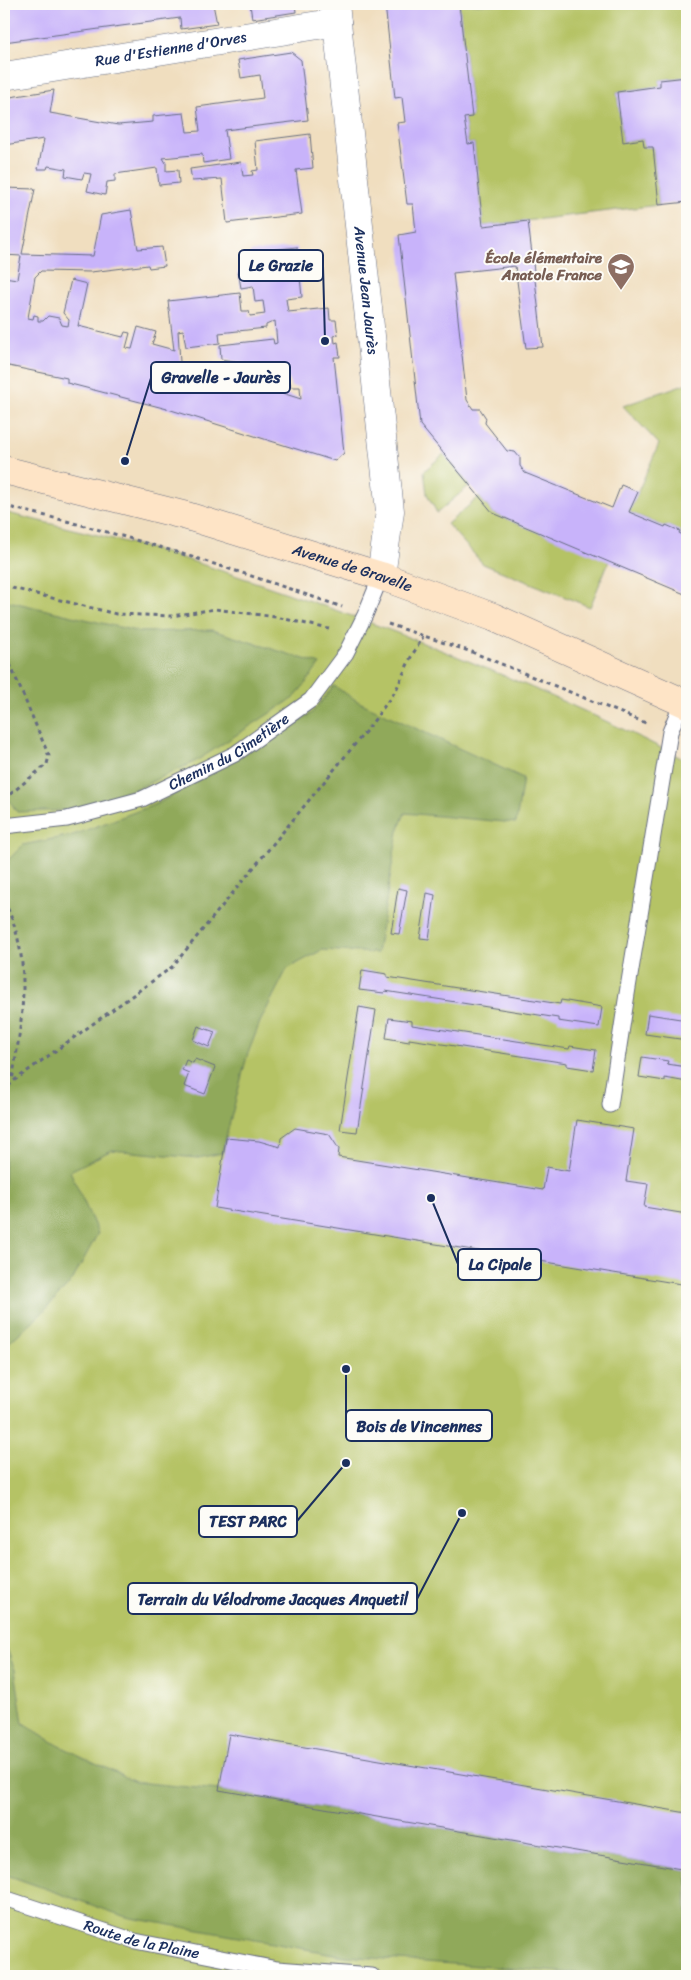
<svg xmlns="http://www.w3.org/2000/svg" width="691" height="1980" font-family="Sriracha,sans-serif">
  <rect width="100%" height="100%" fill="#fdfcf7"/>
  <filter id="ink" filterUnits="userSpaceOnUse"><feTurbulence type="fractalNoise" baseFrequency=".02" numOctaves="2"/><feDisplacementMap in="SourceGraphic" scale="10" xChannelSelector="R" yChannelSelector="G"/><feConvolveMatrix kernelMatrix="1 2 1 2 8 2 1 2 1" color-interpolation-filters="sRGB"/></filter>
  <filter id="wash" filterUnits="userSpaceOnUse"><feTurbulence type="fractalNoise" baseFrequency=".0096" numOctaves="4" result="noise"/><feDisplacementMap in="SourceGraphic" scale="20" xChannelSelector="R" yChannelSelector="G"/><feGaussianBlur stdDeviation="1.12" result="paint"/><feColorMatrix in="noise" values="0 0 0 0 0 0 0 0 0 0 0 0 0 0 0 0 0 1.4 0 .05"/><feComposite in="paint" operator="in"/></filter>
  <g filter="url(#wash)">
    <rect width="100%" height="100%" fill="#f0debf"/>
    <path fill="#b5c365" stroke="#687962" d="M459,4H687V77L660,80V86L617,92L623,142L643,139L644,147H653L659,205L483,226L474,143L468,144L464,118L472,117Z
      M687,383V537L679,533V531L666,525L665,527L629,512L659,444L623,406Z
      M444,454L470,485L437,513L427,494L424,471Z
      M479,497L493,513L609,561L590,607L483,564L447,524Z
      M4,512C61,527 120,539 176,556C351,612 524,677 687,761V1976H4Z"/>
    <path fill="#90a95a" stroke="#566c5c" d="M4,600L140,632L212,630L320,664L295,697L196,761L138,788L71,810L17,812L4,792Z
      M334,686L359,702L523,778L516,823L405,813L398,831L377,953L322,950L287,969L260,1022L247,1056L222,1153L198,1158L112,1150L70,1171L98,1233L72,1281L41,1314L4,1347V864L23,845L73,835L159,803L311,714Z
      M4,1641L15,1670L23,1723L58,1745L135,1782L219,1790L687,1870V1976H614L345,1956L126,1917L4,1874Z"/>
    <g id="blocks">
      <path fill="#c8b3fa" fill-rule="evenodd" d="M4,4H213L217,24L181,29L180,18L4,42Z
        M250,4H295L296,12L252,19Z
        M385,4H459L472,117L464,118L468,144L474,143L483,226L528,221L543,347L526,348L515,266L453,273L467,400L473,409H480L486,418L485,423L507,451L515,452L520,458V466L525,473L612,508L621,485L638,492L629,512L665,527L666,525L680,531L679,533L687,537V595L493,513L420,425L399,235L416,232L413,204H407L397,123L405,122L402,97L395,98Z
        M291,52L301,60L308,120L225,130L229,159L203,163L202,154L163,158L166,163V171L178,170L179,183L159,185L157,168L115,174V181L107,182L105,195L87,191L91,174L84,173L82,179L65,176L66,169L48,166L47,169H38L44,139L4,145V98L54,90L50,113L118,125L153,122V116L184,113L187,132L200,131L197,107L263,98L260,75L241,78L238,60Z
        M687,77V202L659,205L653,147H644L643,139L623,142L617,92L660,86V80Z
        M310,134L313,168L296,170L302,214L227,223L222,179L192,181L190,169L241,162L243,176L253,175L252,171L258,170L255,141Z
        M4,188L35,189L22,254L93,256L101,215L131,210L138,249L162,247L165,266L149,268L148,265L91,272L41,271L35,277L28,318L33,319L34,315L38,316V321H43L48,316L59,318L62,325L68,326L69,320L63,313L71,280L87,284L78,326L123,337L125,332L130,333L126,348L132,349L138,327L156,332L152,344L174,350L168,301L240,293L242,311H249L250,316L265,314L263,301L255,302L253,286L241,288L238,271L252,269L250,252L297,247L302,297L286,299L288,312L329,308L330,320H336L338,335L334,336L335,343L338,342L340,357H334L344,453L335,461L171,410L67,383V378L4,365V277L17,279L21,256L4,255ZM275,321L277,343L274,344L273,339L220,345L221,359L245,363L241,380L180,362L178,331L183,330L186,347L220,343L219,333L266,328V325ZM267,370L278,372L279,375L289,379L291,387H300L301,399L257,385L258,384H264Z
        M398,888L407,890L399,934L391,933Z
        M427,893L435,895L429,939L420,938Z
        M362,970L387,974V977L560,1004L561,1000L602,1007L599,1027L558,1021V1018L385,991L384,993L359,990Z
        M359,1007L376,1010L357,1132L340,1130Z
        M648,1014L687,1020V1040L645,1034Z
        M389,1018L412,1021V1025L569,1049L570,1046L596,1050L593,1070L567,1066V1063L409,1039V1042L386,1038Z
        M198,1026L215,1032L209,1047L193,1040Z
        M642,1057L668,1061L667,1064L687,1067V1082L665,1078V1081L639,1077Z
        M195,1059L215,1067L205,1094L184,1086L189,1073L182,1070L186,1060L193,1063Z
        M577,1120L634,1129L626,1181L648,1184L644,1207L687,1214V1285L215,1208L226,1138L259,1141L280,1147L281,1138L295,1128L329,1134L339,1149L338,1157L543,1190L547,1167L569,1171Z
        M229,1734L687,1813V1870L219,1790Z"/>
    </g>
  </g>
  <g filter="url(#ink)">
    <use href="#blocks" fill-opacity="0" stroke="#666c80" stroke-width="1"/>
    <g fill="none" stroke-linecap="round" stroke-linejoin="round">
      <defs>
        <g id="lane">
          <path id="s1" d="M4,826L67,819L142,799L235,754L311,700L346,653L365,615L381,576"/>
          <path d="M610,1105L627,994L670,732L682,702"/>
          <path id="s2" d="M4,1898L135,1941L277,1969L372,1976"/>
        </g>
        <g id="street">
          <path id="s3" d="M335,4L390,511L381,576"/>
          <path id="s4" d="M4,76L337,22"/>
        </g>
        <g id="secondary">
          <path id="s5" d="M4,470L187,516L381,576L493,617L687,704"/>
        </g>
      </defs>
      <use href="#lane" stroke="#666c80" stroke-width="17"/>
      <use href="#street" stroke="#666c80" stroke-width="29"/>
      <use href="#secondary" stroke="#666c80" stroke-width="29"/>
      <path stroke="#666c80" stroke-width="3" stroke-dasharray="4 4" stroke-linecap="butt" d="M4,506C119,532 231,568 342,607
        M4,586L116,614L172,616L215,609L276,617L329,629
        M388,624L472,652L648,724
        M4,659L9,662L49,756L47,764L8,796
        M4,901C34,960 22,1019 12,1081
        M4,917L8,912
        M4,1093L12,1082L172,967L370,726L396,690L411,657L423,637"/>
      <use href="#lane" stroke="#fff" stroke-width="15"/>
      <use href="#street" stroke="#fff" stroke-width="28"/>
      <use href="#secondary" stroke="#fee4c6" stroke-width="28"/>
    </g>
  </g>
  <defs>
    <symbol id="school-pin" viewBox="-11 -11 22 30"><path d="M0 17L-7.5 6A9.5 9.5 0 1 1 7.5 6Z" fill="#8d6e63" stroke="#fdfcf7"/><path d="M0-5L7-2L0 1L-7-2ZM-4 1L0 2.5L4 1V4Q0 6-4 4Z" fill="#fff"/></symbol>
  </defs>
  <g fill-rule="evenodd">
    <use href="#school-pin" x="605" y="251" width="32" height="43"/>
  </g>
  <g text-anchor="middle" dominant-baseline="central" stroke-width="4" stroke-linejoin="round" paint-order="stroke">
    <g font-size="15" fill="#1b2f5e" stroke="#fdfcf7">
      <text stroke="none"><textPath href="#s4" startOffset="169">Rue d'Estienne d'Orves</textPath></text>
      <text stroke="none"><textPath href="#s3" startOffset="288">Avenue Jean Jaurès</textPath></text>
      <text stroke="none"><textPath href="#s5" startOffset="362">Avenue de Gravelle</textPath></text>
      <text stroke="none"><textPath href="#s1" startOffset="240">Chemin du Cimetière</textPath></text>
      <text stroke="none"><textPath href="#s2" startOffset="144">Route de la Plaine</textPath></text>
    </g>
    <g font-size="15" font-weight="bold" fill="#785e54" stroke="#fdfcf7" text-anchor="end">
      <text x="602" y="258">École élémentaire<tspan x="602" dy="17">Anatole France</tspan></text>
    </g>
  </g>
  <path fill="none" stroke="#1b2f5e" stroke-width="2" d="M325 341L323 266M125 461L151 378M431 1198L458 1264M346 1369L346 1426M346 1463L297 1521M462 1513L417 1599"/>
  <g fill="#1b2f5e" stroke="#fdfcf7" stroke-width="2">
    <circle cx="325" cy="341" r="5"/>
    <circle cx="125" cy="461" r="5"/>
    <circle cx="431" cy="1198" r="5"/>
    <circle cx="346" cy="1369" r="5"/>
    <circle cx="346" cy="1463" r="5"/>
    <circle cx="462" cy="1513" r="5"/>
  </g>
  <g fill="#fdfcf7" stroke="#1b2f5e" stroke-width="2">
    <rect x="239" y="250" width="84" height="31" rx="5"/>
    <rect x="151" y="362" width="139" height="31" rx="5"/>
    <rect x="458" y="1249" width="83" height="31" rx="5"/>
    <rect x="346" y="1410" width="146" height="31" rx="5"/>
    <rect x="199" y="1506" width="98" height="31" rx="5"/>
    <rect x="128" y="1583" width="289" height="31" rx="5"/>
  </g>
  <g font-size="16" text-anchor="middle" font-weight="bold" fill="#1b2f5e">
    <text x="281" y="271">Le Grazie</text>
    <text x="221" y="383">Gravelle - Jaurès</text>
    <text x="500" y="1270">La Cipale</text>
    <text x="419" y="1432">Bois de Vincennes</text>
    <text x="248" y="1527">TEST PARC</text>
    <text x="273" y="1605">Terrain du Vélodrome Jacques Anquetil</text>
  </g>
  <rect width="691" height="1980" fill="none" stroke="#fdfcf7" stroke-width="20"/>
</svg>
